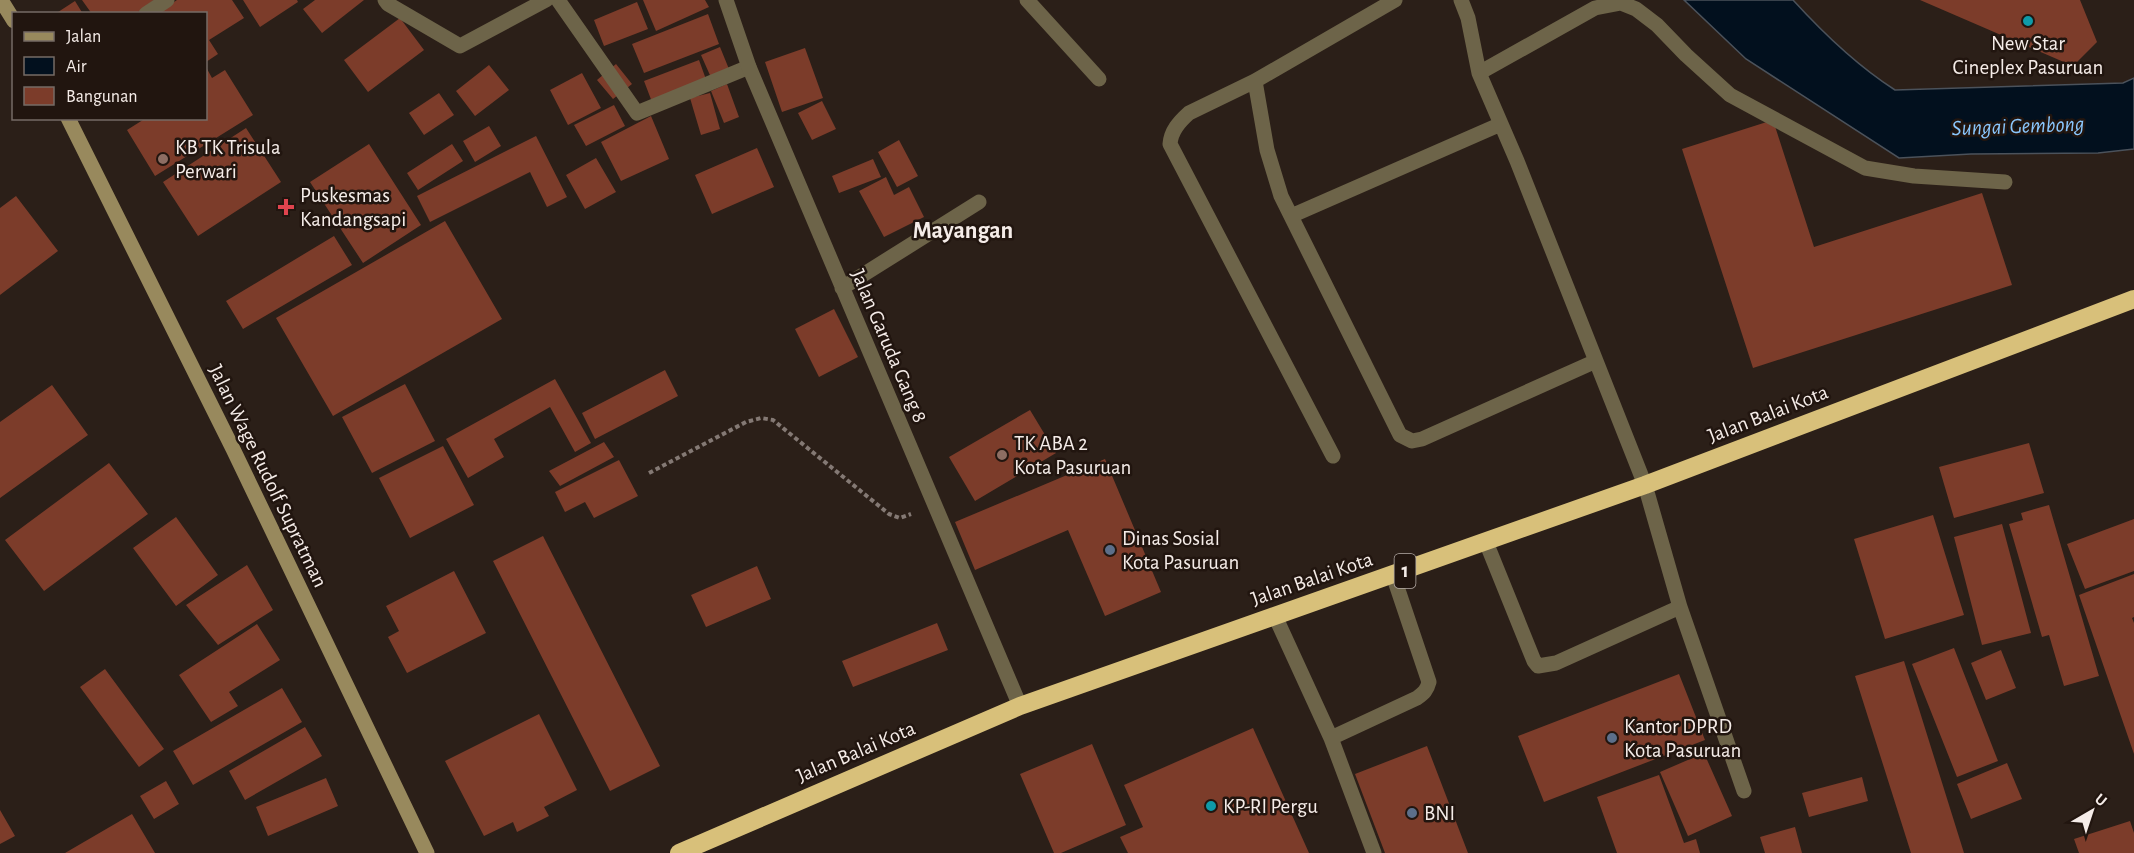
<svg xmlns="http://www.w3.org/2000/svg" width="2134" height="853" font-family="'Alegreya Sans',sans-serif">
  <rect width="100%" height="100%" fill="#2b1f18"/>
  <path fill="#02101e" stroke="#4b525b" stroke-width="1.5" d="M1684,0H1793C1824,34 1856,65 1895,90L2123,83L2134,78V149L2098,153L1971,154L1899,158L1746,59Z"/>
  <path fill="#7c3c2a" d="M82,0H154L136,14H92Z
    M177,0H232L244,18L209,40L218,54L206,62V14H156Z
    M243,0H297L298,2L260,27Z
    M315,0H364L322,33L303,9Z
    M643,0H705L709,7L656,31Z
    M1920,0H2080L2097,42L2073,66Z
    M75,1L83,14H55Z
    M637,2L648,29L604,46L594,20Z
    M708,14L719,44L644,73L632,44Z
    M400,18L424,50L368,92L344,60Z
    M720,47L731,74L713,82L701,55Z
    M805,48L823,98L782,112L765,62Z
    M699,60L708,85L652,102L644,81Z
    M616,64L632,84L613,99L597,80Z
    M489,65L509,90L475,116L456,91Z
    M206,67L212,78L225,70L253,115L155,176L127,130L146,118H206Z
    M582,73L601,108L568,125L550,90Z
    M727,84L739,117L724,123L711,91Z
    M439,93L454,115L424,135L409,113Z
    M710,93L720,129L701,135L690,98Z
    M822,101L836,129L812,140L798,113Z
    M614,105L625,126L586,146L574,125Z
    M651,116L669,159L621,181L601,142Z
    M1773,120L1814,247L1982,193L2012,285L1753,368L1682,149Z
    M489,126L501,146L475,162L463,141Z
    M246,128L281,182L198,236L163,182Z
    M536,136L567,197L547,207L530,172L430,222L417,196Z
    M899,140L918,176L897,187L878,152Z
    M369,144L421,225L363,263L310,182Z
    M452,144L463,161L418,190L407,173Z
    M757,148L774,187L712,214L695,175Z
    M596,158L616,192L585,209L566,175Z
    M873,159L881,177L839,193L832,176Z
    M886,177L894,195L909,187L924,217L884,237L859,191Z
    M16,196L58,251L0,295V208Z
    M445,221L502,319L333,416L276,318Z
    M334,236L352,265L243,329L226,301Z
    M834,309L858,357L819,377L795,329Z
    M665,370L678,396L595,439L582,413Z
    M555,379L591,443L575,452L550,407L494,439L504,457L468,478L446,439Z
    M405,384L435,441L372,473L342,417Z
    M52,385L88,435L0,498V422Z
    M1030,410L1056,453L975,501L949,457Z
    M604,442L614,457L560,486L549,471Z
    M2029,443L2044,493L1954,518L1939,467Z
    M443,446L474,505L410,538L379,478Z
    M1105,459L1161,592L1105,616L1068,530L975,570L955,522Z
    M619,460L638,496L594,518L585,502L565,512L555,492Z
    M109,463L148,514L44,591L5,540Z
    M2049,505L2099,676L2064,686L2049,635L2042,637L2009,524L2023,520L2021,513Z
    M1933,515L1964,615L1885,639L1854,539Z
    M176,517L218,575L176,606L133,548Z
    M2134,519V571L2085,589L2067,544Z
    M2002,524L2031,633L1982,645L1954,537Z
    M543,536L660,766L610,791L493,561Z
    M247,565L273,610L218,645L186,605Z
    M757,566L771,599L706,627L691,595Z
    M454,571L486,633L407,673L388,637L399,631L386,606Z
    M2134,574V617L2132,618L2134,623V754L2079,595Z
    M937,623L948,650L853,687L842,661Z
    M257,624L280,660L229,692L238,706L211,722L179,675Z
    M1954,648L1998,761L1957,777L1912,664Z
    M2001,650L2016,688L1986,700L1971,663Z
    M1904,661L1964,853H1911L1855,676Z
    M105,669L164,749L139,767L80,687Z
    M1679,674L1705,740L1544,802L1518,736Z
    M282,688L302,722L193,785L173,751Z
    M539,714L577,790L544,807L549,816L517,832L513,822L484,836L445,761Z
    M305,727L322,756L245,800L229,771Z
    M1253,728L1309,853H1128L1120,837L1143,827L1124,785Z
    M1092,744L1126,825L1061,853H1054L1020,774Z
    M1427,746L1468,853H1385L1355,774Z
    M1704,753L1732,816L1688,836L1660,772Z
    M2007,763L2022,799L1971,819L1957,784Z
    M1659,775L1684,843L1696,839L1700,853H1617L1597,797Z
    M1862,777L1868,801L1809,817L1802,793Z
    M326,778L338,806L268,836L256,807Z
    M166,781L179,804L154,819L140,796Z
    M0,810L15,836L0,844Z
    M132,814L155,853H65Z
    M2130,821L2134,833V853H2079L2074,839Z
    M1795,827L1802,853H1765L1760,837Z"/>
  <g fill="none" stroke-linecap="round" stroke-linejoin="round">
    <path stroke="#847974" stroke-width="4" stroke-dasharray="4.5 3" stroke-linecap="butt" d="M649,473L746,422L761,418L773,420L889,514L900,518L911,514"/>
    <path stroke="#6d6449" stroke-width="15" d="M385,0L388,4L460,46L546,0
      M558,0L637,113L749,67
      M1461,0L1468,18L1479,73L1517,161L1645,485L1680,607L1744,791
      M146,14L167,0
      M1479,73L1595,8L1621,3L1636,9L1657,25L1686,55L1730,95L1865,168L1914,176L2005,182
      M1255,81L1267,150L1281,196L1400,435L1412,441L1422,439L1596,361
      M1291,216L1501,124
      M1333,456L1170,144C1171,131 1179,122 1189,113L1255,81L1395,0
      M1486,542L1534,661L1538,666L1556,663L1680,607
      M1275,616L1331,738L1417,698C1424,693 1427,690 1429,682L1393,575
      M1331,738L1374,853"/>
    <path stroke="#6d6449" stroke-width="15" d="M726,0L749,67L1020,706
      M1027,0L1099,79
      M842,288L979,202"/>
    <path stroke="#98895d" stroke-width="15" d="M1,0L14,21
      M68,118L233,449L427,853"/>
    <path stroke="#d8c07a" stroke-width="18" d="M679,853L1020,706L1645,485L2134,299"/>
  </g>
  <g fill="#0f9aa8" stroke="#21150f" stroke-width="2">
    <circle cx="2028" cy="21" r="6"/>
    <circle cx="1211" cy="806" r="6"/>
  </g>
  <g fill="#8d6e63" stroke="#21150f" stroke-width="2">
    <circle cx="163" cy="159" r="6"/>
    <circle cx="1002" cy="455" r="6"/>
  </g>
  <path fill="#e0444e" stroke="#21150f" stroke-width="2" d="M283 198h6v6h6v6h-6v6h-6v-6h-6v-6h6z"/>
  <g fill="#5c6f8a" stroke="#21150f" stroke-width="2">
    <circle cx="1110" cy="550" r="6"/>
    <circle cx="1612" cy="738" r="6"/>
    <circle cx="1412" cy="813" r="6"/>
  </g>
  <g text-anchor="middle" dominant-baseline="central" stroke-width="5" stroke-linejoin="round" paint-order="stroke">
    <rect fill="#21150f" stroke="#b5aca7" stroke-width="1.5" x="1394.5" y="554" width="21" height="34" rx="4.5"/>
    <g font-size="20" font-weight="bold" fill="#f5ece8">
      <text x="1405" y="571">1</text>
    </g>
    <g font-size="21" fill="#f5ece8" stroke="#21150f" text-anchor="start">
      <text x="2028" y="43" text-anchor="middle">New Star<tspan x="2028" dy="24">Cineplex Pasuruan</tspan></text>
      <text x="175" y="147">KB TK Trisula<tspan x="175" dy="24">Perwari</tspan></text>
      <text x="300" y="195">Puskesmas<tspan x="300" dy="24">Kandangsapi</tspan></text>
      <text x="1014" y="443">TK ABA 2<tspan x="1014" dy="24">Kota Pasuruan</tspan></text>
      <text x="1122" y="538">Dinas Sosial<tspan x="1122" dy="24">Kota Pasuruan</tspan></text>
      <text x="1624" y="726">Kantor DPRD<tspan x="1624" dy="24">Kota Pasuruan</tspan></text>
      <text x="1223" y="806">KP-RI Pergu</text>
      <text x="1424" y="813">BNI</text>
    </g>
    <g font-size="21" fill="#f5ece8" stroke="#21150f">
      <text transform="translate(889 346) rotate(67)">Jalan Garuda Gang 8</text>
      <text transform="translate(1768 414) rotate(-21)">Jalan Balai Kota</text>
      <text transform="translate(268 476) rotate(64)">Jalan Wage Rudolf Supratman</text>
      <text transform="translate(1312 579) rotate(-19)">Jalan Balai Kota</text>
      <text transform="translate(856 752) rotate(-23)">Jalan Balai Kota</text>
    </g>
    <g font-size="22" font-style="italic" fill="#8ac6fc" stroke="#21150f">
      <text transform="translate(2018 126) rotate(-2)">Sungai Gembong</text>
    </g>
    <g font-size="24" font-weight="bold" fill="#f5ece8" stroke="#21150f">
      <text x="963" y="231">Mayangan</text>
    </g>
  </g>
  <rect x="12" y="12" width="195" height="108" fill="#21150f" stroke="#766b66" stroke-width="1.5"/>
  <rect x="24" y="32" width="30" height="9" fill="#98895d" stroke="#766b66" stroke-width="1.5"/>
  <text x="66" y="42" font-size="18" fill="#f5ece8">Jalan</text>
  <rect x="24" y="57" width="30" height="18" fill="#02101e" stroke="#766b66" stroke-width="1.5"/>
  <text x="66" y="72" font-size="18" fill="#f5ece8">Air</text>
  <rect x="24" y="87" width="30" height="18" fill="#7c3c2a" stroke="#766b66" stroke-width="1.5"/>
  <text x="66" y="102" font-size="18" fill="#f5ece8">Bangunan</text>
  <g transform="translate(2092 811) rotate(39)" stroke="#21150f" stroke-width="4.5" paint-order="stroke">
  <path d="M0-4.5L10 22L0 15L-10 22Z" fill="#f5ece8"/>
  <text y="-9" font-size="16" font-weight="bold" text-anchor="middle" fill="#f5ece8">U</text>
  </g>
</svg>
